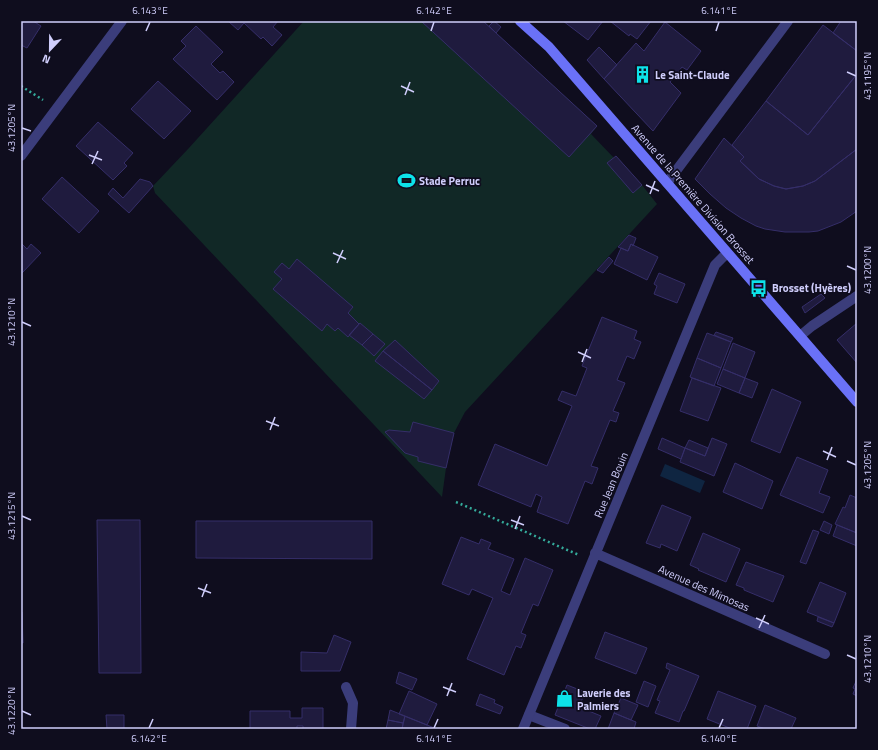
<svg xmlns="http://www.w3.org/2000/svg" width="878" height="750" font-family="'Titillium Web',sans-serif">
  <rect width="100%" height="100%" fill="#0f0d1e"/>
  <path fill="#112826" d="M304,21H483L489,26L494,21L501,27L496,33L597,126L591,134L614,158L616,156L642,185L657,204L465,412L454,433L446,468L442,497L155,193L153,186L188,149Z"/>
  <path fill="#0f2541" d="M665,464L705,481L700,493L660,476Z"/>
  <path fill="#1f1b3e" stroke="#352e69" d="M21,21L24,22V21H33L41,26L27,48L21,45Z
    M228,21H278L273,27L282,35L272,46L263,37L261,39L244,23L238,30Z
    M421,21H483L597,126L569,157Z
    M494,21L501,27L496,33L489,26Z
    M563,21H603L588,40Z
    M610,21H651L637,39L630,34L629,36Z
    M841,21H857V51L833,33Z
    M665,22L701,51L687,70L682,67L670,82L681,93L653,131L604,79L636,43L644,51Z
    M823,25L857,51V74L808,135L766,101Z
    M196,26L223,52L211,64L220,73L223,71L234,82L217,100L173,59L186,46L181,41Z
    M599,47L617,65L604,79L587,60Z
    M857,74V149L815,181L803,186L786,189L774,186L759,179L740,161L744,157L732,145L766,101L808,135Z
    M158,81L191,111L164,139L131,109Z
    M98,122L133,153L124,163L127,166L113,180L76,146Z
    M724,138L744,157L740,161L759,179L774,186L786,189L803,186L815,181L857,149V211L841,222L818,231L809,232H785L765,229L756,226L741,218L726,208L710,194L695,179Z
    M616,156L642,185L633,193L607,163Z
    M62,177L99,211L79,233L42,199Z
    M140,179L150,182L153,186L129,213L108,194L113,188L123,198Z
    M629,235L636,238L633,246L631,244L628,251L618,247Z
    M21,243L27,249L31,244L41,253L22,273L21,272Z
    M631,244L658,257L647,280L614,264L621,248L628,251Z
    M609,257L613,261L603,273L597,270Z
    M297,259L353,307L348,313L359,324L348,337L338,328L335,331L327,324L322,331L273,289L282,279L274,272L282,263L289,269Z
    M659,273L685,284L677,303L654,294L657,286L654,284Z
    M821,294L825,298L805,313L802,307Z
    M602,317L637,331L634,339L641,342L634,359L627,356L617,380L625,383L613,411L619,413L616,422L610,420L591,466L598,468L592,484L585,481L568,524L537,512L542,497L536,494L531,507L478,485L495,444L547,466L572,406L558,400L562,391L576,396L587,368L582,366Z
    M360,323L373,334L362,345L349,335Z
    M857,323V363L837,340Z
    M716,332L733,338L731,342L714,335Z
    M707,333L731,342L721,368L697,358Z
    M373,334L385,344L374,356L362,345Z
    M395,340L439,381L432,390L383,351Z
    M733,343L755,352L745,378L723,369Z
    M383,351L432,390L424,399L375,361Z
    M697,358L721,368L714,386L690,377Z
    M723,369L745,378L739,393L717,384Z
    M692,378L721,388L708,421L680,411Z
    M745,378L758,383L752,398L739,393Z
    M772,389L801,402L780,453L751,441Z
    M413,422L454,433L446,468L418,461V457L405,453L385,432L389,430L410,432Z
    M662,438L685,448L681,459L658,449Z
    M712,438L727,444L714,476L680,462L685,448L705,456Z
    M689,440L708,448L705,456L685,448Z
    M797,457L828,470L819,493L830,497L823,513L780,495Z
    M735,463L773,481L762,509L723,492Z
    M850,495L857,498V533L835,524L843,507L845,508Z
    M662,505L691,517L677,551L661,544L660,548L646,543Z
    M97,520H140L141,673H99Z
    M196,521H372V559L196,558Z
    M824,521L832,525L829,534L820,530Z
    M837,525L857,533V546L833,536Z
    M813,530L819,532L806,564L800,562Z
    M703,533L740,549L726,582L698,570L699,569L690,565Z
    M461,537L479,544L481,539L491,543L488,549L514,559L501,591L510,595L525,558L553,570L538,606L533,604L521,633L526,635L521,648L516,646L504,675L467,659L493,598L472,589L469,595L442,584Z
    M746,562L784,576L773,602L744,590V588L736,585Z
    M820,582L846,593L834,623L807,612Z
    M21,612H22L23,643H21Z
    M818,617L834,623L832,627L817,621Z
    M605,632L647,648L636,674L595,658Z
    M334,635L351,642L340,671H301V652L327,653Z
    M667,663L699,676L684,711H683L679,722L655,713L660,701L657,700L670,670L666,668Z
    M399,672L417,679L412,690L396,683Z
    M857,679V696L853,694L855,689L853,688Z
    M644,681L656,686L648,707L636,702Z
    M567,685L585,692L579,707L601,716L595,729H590L555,715Z
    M409,691L437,704L427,725L399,714Z
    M718,691L756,706L747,729H732L707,719Z
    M480,694L495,700L494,703L503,707L500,714L476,705Z
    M621,698L638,705L631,720L614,713Z
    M765,705L796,718L791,729H765L757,726Z
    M302,708H323V729H303V726H297V729H250V711H290V718H302Z
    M390,710L405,716L403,723L388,720Z
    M614,713L636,722L634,729H608Z
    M106,715H124V729H107Z
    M405,716L427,725L437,729H402Z
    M388,720L403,723L402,729H386Z"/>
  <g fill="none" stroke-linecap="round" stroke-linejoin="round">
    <path stroke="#34aa9a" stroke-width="2.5" stroke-dasharray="2 3" stroke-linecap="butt" d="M21,86L43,100
      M456,502L579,555"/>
    <path stroke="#3b3d7b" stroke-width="10" d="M800,336L812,326L857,296
      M346,687L353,703L351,729
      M529,715L565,729"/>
    <path stroke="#3b3d7b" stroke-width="10" d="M21,156L122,21
      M667,183L788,21
      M595,553L825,654
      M523,729L715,265L727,253"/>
    <path stroke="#6a71f7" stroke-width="10" d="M520,21L549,47C652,165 755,283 857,402"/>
  </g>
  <path fill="none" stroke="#d0cefc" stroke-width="1.5" d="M146,31L150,22M431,31L434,22M716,31L719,22M847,72L856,76M401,86L414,92M405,95L410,82M22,128L31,131M89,155L102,160M92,164L98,151M646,185L659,191M650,194L655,181M333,253L346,259M337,263L343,250M847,266L856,270M22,322L31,326M578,352L591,358M582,362L587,349M266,421L279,426M270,430L275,417M823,451L836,457M827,460L832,447M847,461L856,465M22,516L31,520M511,520L524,525M515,529L520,516M198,588L211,593M202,597L207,584M756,618L769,624M759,628L765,615M847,655L856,659M443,687L456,692M447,696L452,683M22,711L31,715M149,728L153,719M434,728L438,719M719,728L723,719"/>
  <defs>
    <symbol id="building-bare" viewBox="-9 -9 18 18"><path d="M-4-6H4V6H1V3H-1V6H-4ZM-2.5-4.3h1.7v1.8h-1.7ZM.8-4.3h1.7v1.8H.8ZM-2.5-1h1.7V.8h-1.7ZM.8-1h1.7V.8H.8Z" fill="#0de2e9" stroke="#0f0d1e" stroke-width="2.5" paint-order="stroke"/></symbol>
    <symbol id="stadium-bare" viewBox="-9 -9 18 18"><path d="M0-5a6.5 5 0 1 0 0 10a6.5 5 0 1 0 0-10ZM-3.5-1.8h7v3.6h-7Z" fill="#0de2e9" stroke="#0f0d1e" stroke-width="2.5" paint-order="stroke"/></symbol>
    <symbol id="bus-bare" viewBox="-9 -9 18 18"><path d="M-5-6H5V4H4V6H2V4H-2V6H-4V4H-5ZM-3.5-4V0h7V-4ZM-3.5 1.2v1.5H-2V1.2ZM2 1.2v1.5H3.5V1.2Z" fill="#0de2e9" stroke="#0f0d1e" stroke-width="2.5" paint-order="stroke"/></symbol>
    <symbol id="shop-bare" viewBox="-9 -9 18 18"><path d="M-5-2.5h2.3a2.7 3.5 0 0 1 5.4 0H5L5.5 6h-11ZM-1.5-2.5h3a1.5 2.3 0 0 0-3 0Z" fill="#0de2e9" stroke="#0f0d1e" stroke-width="2.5" paint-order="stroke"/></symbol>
  </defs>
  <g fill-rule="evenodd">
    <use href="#building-bare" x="630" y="62" width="25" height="25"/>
    <use href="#stadium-bare" x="394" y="168" width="25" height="25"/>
    <use href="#bus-bare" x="746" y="276" width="25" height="25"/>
    <use href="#shop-bare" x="552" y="686" width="25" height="25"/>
  </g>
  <g text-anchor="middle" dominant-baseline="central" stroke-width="3.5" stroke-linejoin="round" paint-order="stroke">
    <g font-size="11" font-weight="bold" fill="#d0cefc" stroke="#0f0d1e" text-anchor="start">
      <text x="655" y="75">Le Saint-Claude</text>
      <text x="419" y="181">Stade Perruc</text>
      <text x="772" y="288">Brosset (Hyères)</text>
      <text x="577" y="693">Laverie des<tspan x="577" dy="13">Palmiers</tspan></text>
    </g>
    <g font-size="11" fill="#d0cefc" stroke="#0f0d1e">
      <text transform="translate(693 194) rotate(49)">Avenue de la Première Division Brosset</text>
      <text transform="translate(611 485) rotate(-67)">Rue Jean Bouin</text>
      <text transform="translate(704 588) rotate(24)">Avenue des Mimosas</text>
    </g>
  </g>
  <rect width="878" height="750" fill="none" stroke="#0f0d1e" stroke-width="44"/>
  <g transform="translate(50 50) rotate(202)" stroke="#0f0d1e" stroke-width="3" paint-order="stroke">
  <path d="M0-3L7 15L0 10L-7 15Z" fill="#d0cefc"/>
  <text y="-6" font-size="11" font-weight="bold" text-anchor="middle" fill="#d0cefc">N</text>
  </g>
  <rect x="22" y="22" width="834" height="706" fill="none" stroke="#d0cefc" stroke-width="1.5"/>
  <g font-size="10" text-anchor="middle" fill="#d0cefc">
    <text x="150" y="14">6.143°E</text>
    <text x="434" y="14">6.142°E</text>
    <text x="719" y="14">6.141°E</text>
    <text transform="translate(867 76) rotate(-90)" y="4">43.1195°N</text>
    <text transform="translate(11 128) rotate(-90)" y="4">43.1205°N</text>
    <text transform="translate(867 270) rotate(-90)" y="4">43.1200°N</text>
    <text transform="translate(11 322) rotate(-90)" y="4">43.1210°N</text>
    <text transform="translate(867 465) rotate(-90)" y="4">43.1205°N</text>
    <text transform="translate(11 516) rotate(-90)" y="4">43.1215°N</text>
    <text transform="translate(867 659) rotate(-90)" y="4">43.1210°N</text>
    <text transform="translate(11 711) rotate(-90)" y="4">43.1220°N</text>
    <text x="149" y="742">6.142°E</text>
    <text x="434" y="742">6.141°E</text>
    <text x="719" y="742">6.140°E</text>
  </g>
</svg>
